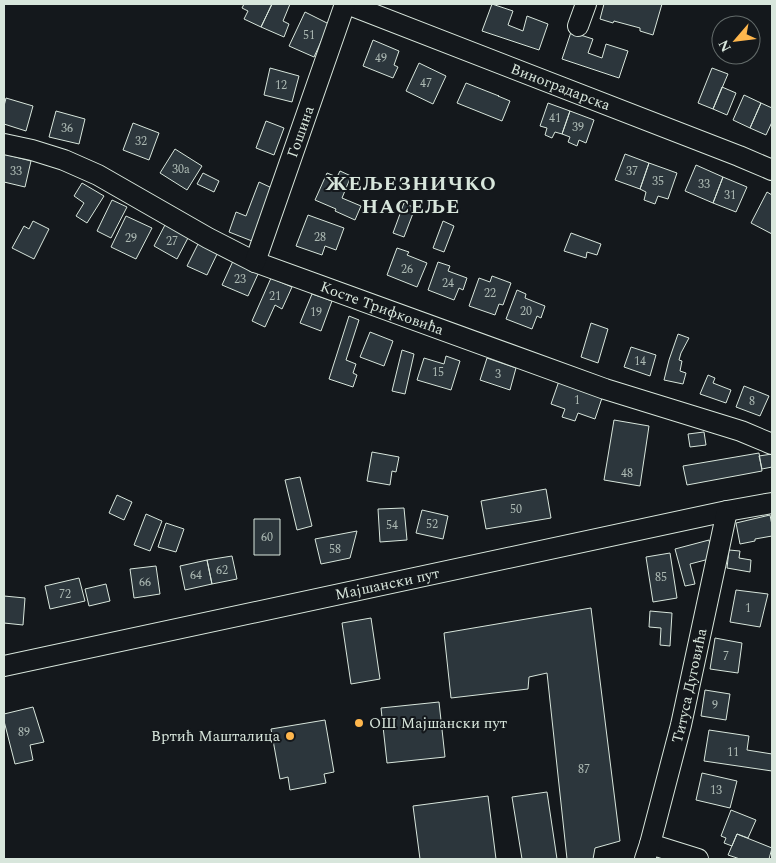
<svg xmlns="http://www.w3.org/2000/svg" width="776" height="863" font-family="Spectral,serif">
  <rect width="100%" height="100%" fill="#14181c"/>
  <path fill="#2c363c" stroke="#d8e6dc" d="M244,4H272L261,27L244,19L248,11L242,8Z
    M272,4H290L283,21L289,24L284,37L261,27Z
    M492,4L513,11L508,25L523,31L527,16L548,24L539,50L482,31Z
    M604,4H662L653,35L640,31V28L614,21L613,23L600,19Z
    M305,12L329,24L314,57L289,46Z
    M571,32L593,39L588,53L602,58L606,44L628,51L619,78L562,59Z
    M373,40L399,51L394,65L398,67L393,78L363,66Z
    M419,63L446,76L433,104L406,91Z
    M270,68L299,76L292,102L264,95Z
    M712,68L728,74L713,109L698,103Z
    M466,83L499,96H498L510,101L502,121L457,103Z
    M722,87L736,93L727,115L713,109Z
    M744,95L761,103L750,128L733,120Z
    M6,98L33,106L26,131L4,124V106Z
    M548,103L570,111L562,134L555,132L552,138L545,135L547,128L540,126Z
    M761,103L772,108V122L766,135L750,128Z
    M56,111L85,119L79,144L49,137Z
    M570,111L594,120L586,143L579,140L577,146L568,142L570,137L562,134Z
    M266,121L284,128L274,155L256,148Z
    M133,123L159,133L149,160L123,150Z
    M175,149L202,166L187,190L160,173Z
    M4,154L31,161L25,187L4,182Z
    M625,154L649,163L640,189L615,180Z
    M649,163L677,173L668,199L658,196L655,204L644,200L646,192L640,189Z
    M696,165L723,177L713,203L685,191Z
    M340,171L351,176L342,198L361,206L355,220L335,211L336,209L315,200L327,173L337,177Z
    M203,173L219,181L214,192L197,184Z
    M723,177L747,187L736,212L713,203Z
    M259,182L272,188L252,241L229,232L236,212L246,216Z
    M82,183L104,196L87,223L76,216L84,203L74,196Z
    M767,192L772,195V234L751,223Z
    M112,200L127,207L111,238L97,231Z
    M404,203L415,208L404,237L393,233Z
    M308,215L344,228L336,250L325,246L322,255L296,246Z
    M126,216L152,228L136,259L111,247Z
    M33,221L49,229L34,259L12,248L24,226L29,229Z
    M443,221L454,226L444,252L433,248Z
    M166,223L189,236L177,259L154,246Z
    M571,233L601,244L597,255L587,252L586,258L564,251Z
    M199,242L218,252L207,275L187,266Z
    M397,248L409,252L407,255L427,263L417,287L387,275Z
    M233,261L259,272L248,296L222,285Z
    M438,262L450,266L448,271L467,278L463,290L459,288L454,300L428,290Z
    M492,276L511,283L503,305L499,304L495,315L469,306L479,278L490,282Z
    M271,278L292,287L282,309L275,305L265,327L252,321Z
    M517,290L526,294L525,298L545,306L541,318L537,316L532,329L506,319Z
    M312,294L332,301L321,331L300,323Z
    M349,316L359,320L346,360L356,364L353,373L357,375L353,387L329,379Z
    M591,323L608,329L598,363L581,357Z
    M370,332L393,341L384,366L360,357Z
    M678,334L689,338L681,353L679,360L682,361L680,371L686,373L683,384L664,380L669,360Z
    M631,347L656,355L650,376L624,367Z
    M402,350L414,354L405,394L392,391Z
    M446,356L460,361L451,390L417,380L424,358L444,364Z
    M487,358L516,368L510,390L480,380Z
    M708,375L715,378L713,383L731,390L726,403L700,394Z
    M559,381L603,395L595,419L578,413L575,421L562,417L565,409L551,404Z
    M744,386L769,396L760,416L736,407Z
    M614,420L649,426L640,486L604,480Z
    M704,432L706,445L690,447L688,434Z
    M372,452L399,457L396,472L392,471L390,485L367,481Z
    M759,453L762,471L687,485L683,466Z
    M772,454V467L762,469L759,456Z
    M300,477L312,526L297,530L285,480Z
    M546,489L551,518L486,529L481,501Z
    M117,495L132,502L124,520L109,513Z
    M404,508L407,540L380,542L378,509Z
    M422,510L448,516L443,539L416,533Z
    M146,514L162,521L150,551L134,545Z
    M770,515L772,525V536L755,539V541L740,544L736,523Z
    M254,519H280V555H254Z
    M166,523L184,529L176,552L158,547Z
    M357,531L350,558L321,564L315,539Z
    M709,540L713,558L690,564L695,584L685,586L675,549Z
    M729,550L740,551L739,558L751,560L750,572L727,568Z
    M670,553L677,598L653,602L646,557Z
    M232,556L237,579L212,584L207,560Z
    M207,560L212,584L185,590L180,566Z
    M156,566L160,594L134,598L130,569Z
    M79,578L85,601L50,609L45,586Z
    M106,584L110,601L89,606L85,589Z
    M736,590L768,594L760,627L730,622Z
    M4,596L25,598L23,625L4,623Z
    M591,608L620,841L595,848L593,859H567L547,673L529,677L528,689L451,698L444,633Z
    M650,611L672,613L670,646L660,645L661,628L649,627Z
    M371,618L380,679L351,684L342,623Z
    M715,638L742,643L738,673L710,669Z
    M705,690L730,694L726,720L701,716Z
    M439,702L445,757L387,763L381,708Z
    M33,707L44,742L30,745L33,760L15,764L4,721V714Z
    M325,720L334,772L324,774L326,783L290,790L288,777L280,779L271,729Z
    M709,730L749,736L747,750L772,754V771L704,761Z
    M702,773L737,781L730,808L696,800Z
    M547,792L557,859H522L512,797Z
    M488,796L496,859H420L413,806Z
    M731,810L756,820L748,838L737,834L732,846L724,843L726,838L721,836Z
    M737,834L772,848L769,859H740L728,855Z"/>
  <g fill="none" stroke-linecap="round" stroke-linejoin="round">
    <defs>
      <g id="minor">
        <path id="s1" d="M347,4L739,156L772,170"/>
        <path d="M578,26L586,4"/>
        <path id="s2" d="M4,144L32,150L64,160L98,175L208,238L255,262L605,389L741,431L772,444"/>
        <path id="s3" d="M255,262L345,4"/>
        <path id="s4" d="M4,666L727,511L772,503"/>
        <path d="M650,844L698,859"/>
        <path id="s5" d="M645,859L650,844L681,725L727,511"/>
      </g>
    </defs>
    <use href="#minor" stroke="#d8e6dc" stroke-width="22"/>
    <use href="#minor" stroke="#14181c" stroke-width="20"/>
  </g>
  <g fill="#ffb74d" stroke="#14181c" stroke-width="2">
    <circle cx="359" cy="723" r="5"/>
    <circle cx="290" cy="736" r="5"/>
  </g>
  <g text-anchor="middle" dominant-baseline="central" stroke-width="4" stroke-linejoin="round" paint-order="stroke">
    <g font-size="12" fill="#adbab4">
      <text x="309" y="35">51</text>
      <text x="381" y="58">49</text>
      <text x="426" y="83">47</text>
      <text x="281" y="85">12</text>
      <text x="555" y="118">41</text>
      <text x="578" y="127">39</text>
      <text x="67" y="128">36</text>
      <text x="141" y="141">32</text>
      <text x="181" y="169">30a</text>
      <text x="16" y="171">33</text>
      <text x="632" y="171">37</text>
      <text x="658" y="181">35</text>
      <text x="704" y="184">33</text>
      <text x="730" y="195">31</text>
      <text x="320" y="237">28</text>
      <text x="131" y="238">29</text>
      <text x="172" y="241">27</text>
      <text x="407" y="269">26</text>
      <text x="240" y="279">23</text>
      <text x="448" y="283">24</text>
      <text x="490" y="293">22</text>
      <text x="275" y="296">21</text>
      <text x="526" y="311">20</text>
      <text x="316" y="312">19</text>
      <text x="640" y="361">14</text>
      <text x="438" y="372">15</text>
      <text x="498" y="374">3</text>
      <text x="577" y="400">1</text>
      <text x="752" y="401">8</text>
      <text x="627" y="473">48</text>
      <text x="516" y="509">50</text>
      <text x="432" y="524">52</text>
      <text x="392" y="525">54</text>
      <text x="267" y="537">60</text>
      <text x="335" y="549">58</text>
      <text x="222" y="570">62</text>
      <text x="196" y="575">64</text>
      <text x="661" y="577">85</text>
      <text x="145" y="582">66</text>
      <text x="65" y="594">72</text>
      <text x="748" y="608">1</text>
      <text x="726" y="656">7</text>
      <text x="715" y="705">9</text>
      <text x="24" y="732">89</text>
      <text x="733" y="752">11</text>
      <text x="584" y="769">87</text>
      <text x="716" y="790">13</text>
    </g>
    <g font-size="15" fill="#d8e6dc" stroke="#14181c">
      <text stroke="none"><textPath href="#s1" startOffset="229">Виноградарска</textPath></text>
      <text stroke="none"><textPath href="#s3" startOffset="138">Гошина</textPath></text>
      <text stroke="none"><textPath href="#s2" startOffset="414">Косте Трифковића</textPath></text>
      <text stroke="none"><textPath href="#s4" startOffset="392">Мајшански пут</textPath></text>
      <text stroke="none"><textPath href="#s5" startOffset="179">Титуса Дуговића</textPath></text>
    </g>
    <g font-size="15" fill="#d8e6dc" stroke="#14181c" text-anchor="start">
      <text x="369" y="723">ОШ Мајшански пут</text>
      <text x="280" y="736" text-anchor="end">Вртић Машталица</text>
    </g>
    <g font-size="20" font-weight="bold" letter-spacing="1" fill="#d8e6dc" stroke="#14181c">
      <text x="411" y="184">ЖЕЉЕЗНИЧКО<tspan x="411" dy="23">НАСЕЉЕ</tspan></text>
    </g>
  </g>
  <rect width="776" height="863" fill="none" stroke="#d8e6dc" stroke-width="10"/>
  <g transform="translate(736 40) rotate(242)"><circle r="24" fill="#14181c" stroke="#626a69"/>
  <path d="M0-4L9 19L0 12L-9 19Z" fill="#ffb74d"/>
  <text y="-8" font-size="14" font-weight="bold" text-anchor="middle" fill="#d8e6dc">N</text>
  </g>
</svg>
